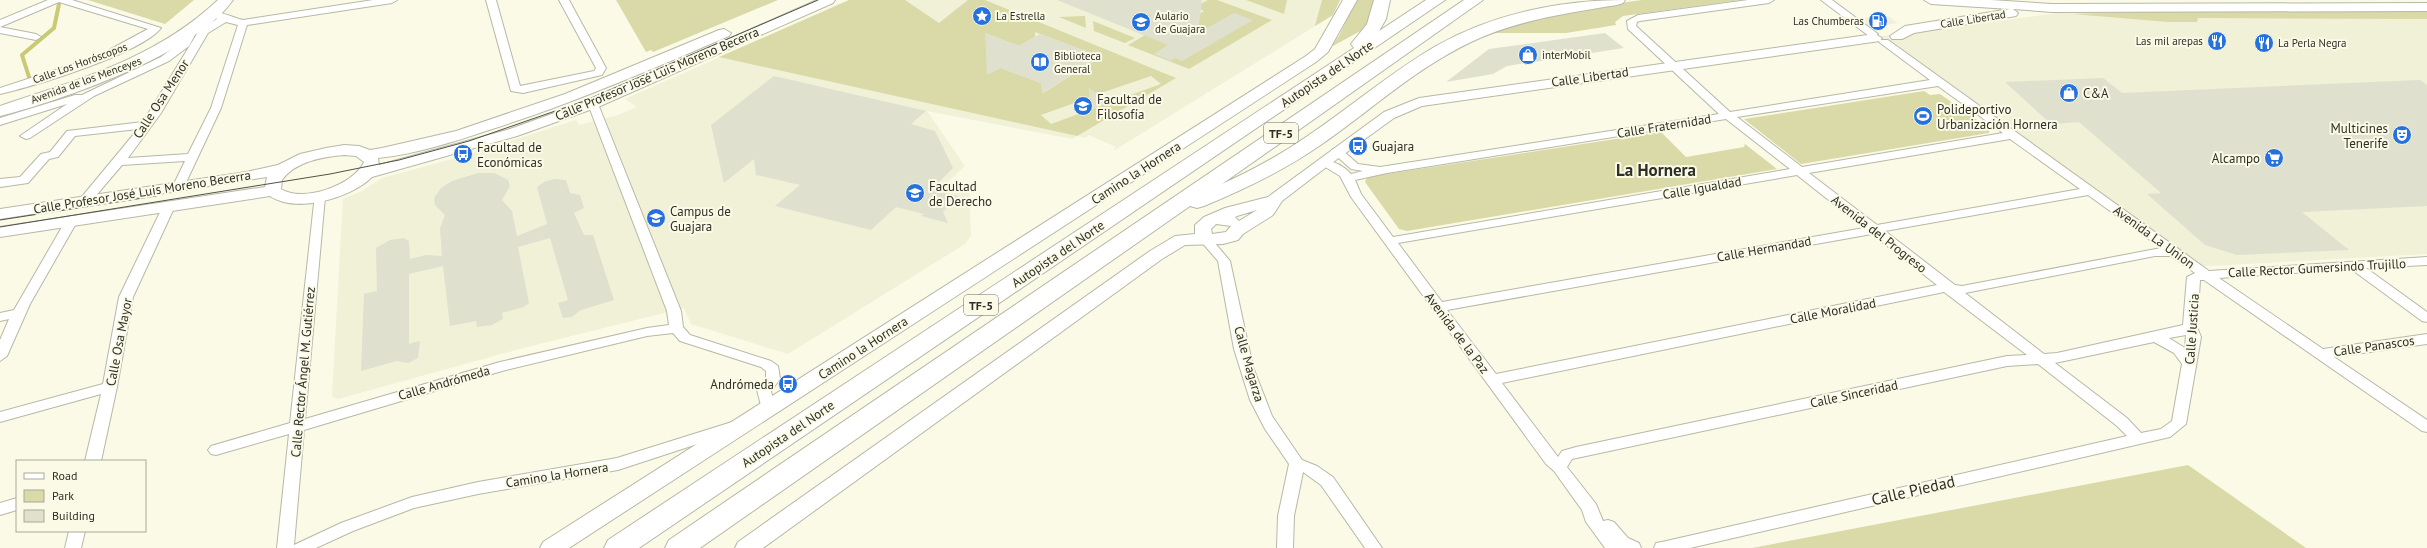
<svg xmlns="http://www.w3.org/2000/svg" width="2427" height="548" font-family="'PT Sans',sans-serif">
  <rect width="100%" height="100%" fill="#fafae7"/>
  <path fill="#f0f1d6" d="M849,0H1340L1333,15L1115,150L1113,149L1116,147L1089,135L1085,138L1077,136L1072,139L927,111L965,166L948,182L969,186L971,236L965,244L788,354L691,324L684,308L523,348L338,399L332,397L343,199L362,191L382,178L460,157L576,120L579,125L618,115L637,107L625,99Z
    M2074,11L2427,12V254L2191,267L1875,37Z
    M1886,15L1898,23L1870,27L1858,19Z"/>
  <path fill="#d9daa7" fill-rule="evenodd" d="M88,0H194L165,24Z
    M616,0H778L653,52L651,50L646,52Z
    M849,0H905L939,23L968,0H985L1176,78L1077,136L719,57ZM1035,32L1101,57L1043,93L1041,83L1001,68L985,33L1019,46L1035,37ZM1151,76L1161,84L1051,124L1041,115L1091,97L1089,95L1090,93L1098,94Z
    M1208,0H1217L1272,20L1189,69L1128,45L1152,31L1196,16L1204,11L1195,7Z
    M1246,0H1287L1284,14Z
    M1322,0H1340L1333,15L1315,26Z
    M1356,0H1374L1366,28L1331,47L1339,36Z
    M1642,0H1740L1623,16L1615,22L1616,25L1566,33H1496L1495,30C1544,15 1592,6 1642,0Z
    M2128,12H2427V19L2198,18L2197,22H2168L2073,14Z
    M1085,16L1086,28L1059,17Z
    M1093,21L1135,38L1125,43L1094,31Z
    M1924,91L1930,95L1940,94L1990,129L1989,133L1801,164L1744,119Z
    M1661,132L1686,157L1744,147L1745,144L1777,169L1407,231L1399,229L1365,182L1367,177Z
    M2188,465L2306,548H1752Z"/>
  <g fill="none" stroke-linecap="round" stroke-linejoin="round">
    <path stroke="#caca74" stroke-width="4" d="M29,77L22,55L54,28L59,4"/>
  </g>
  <path fill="#e0e0ce" d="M1057,0H1202L1198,33L1234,13L1253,20L1182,61L1175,58L1171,61L1154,54L1168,45Z
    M985,33L1019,46L1040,34L1102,57L1042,93L1041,83L1001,68L987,75Z
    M1605,33L1624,48L1507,66L1493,74L1446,82L1489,49Z
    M774,76L926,111L911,124L935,131L953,168L931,190L958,196L943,212L948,223L921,216L924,214L896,207L871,230L775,206L800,185L756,175L754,159L724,183L711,125Z
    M2103,78L2122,93L2420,80L2427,85V206L2302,212L2349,250L2237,255L2205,245L2147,194L2161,193L2079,122L2051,124L2005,82Z
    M1089,88L1110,102L1089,110Z
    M478,173H494L508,180L510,186L502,200L512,211L517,236L547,224L537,187L544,182L554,179L566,180L570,193L580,195L584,208L574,213L584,235H593L614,300L581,310L572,317L563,318L558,303L568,300L550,238L518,247L529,303L524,307L502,313L503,319L492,325L477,327L476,321L450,326L443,266L409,274V344L420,341L418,358L408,363L397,361L361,371L364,294L377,291L376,248L390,240L404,238L409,241L410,259L426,255L442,256L440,228L445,215L435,205L434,198L441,188L452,181Z"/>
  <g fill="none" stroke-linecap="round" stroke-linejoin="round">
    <defs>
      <path id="street" d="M48,0H72L161,28C140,54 35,86 0,94V88L98,56L148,29L59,2L0,27V20Z
        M373,0H397L392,3L247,25L221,108L182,191H174L172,188L185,161L122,165L88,205H80L78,202L80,199L138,129L75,136L58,157L49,159L28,183L0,187V179L20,177L41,154L50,152L67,131L143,122L200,29L217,19L212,14L214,12C219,11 235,18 243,20ZM226,22L238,25L211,108L188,154L128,158L161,113L208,33Z
        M486,0H496L520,86L594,71L596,68L559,0H569L606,68L602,75L523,93L511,91Z
        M1748,0H1774L1769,3L1640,21L1637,22L1636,26L1730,112L1930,80L1879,42L1880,40H1888L2209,271L2427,257V265L2366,268L2427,312V322L2422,321L2351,269L2219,278L2323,349L2427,334V344L2334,357L2427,420V432L2422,431L2204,280H2200L2197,327L2201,337L2186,424L2170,437L1690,548H1654L1656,543L1662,542L2127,436L2117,426L2038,364L2007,366L1572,459L1567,467L1596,504L1603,521L1608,520L1614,522L1628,538L1639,543L1641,548H1605L1586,522L1582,510L1554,471L1546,464L1351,197L1340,176L1317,162L1323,159C1333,161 1344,166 1351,174L1363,171L1351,169L1333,153L1331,151L1333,149H1341L1358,164L1380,167L1719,114L1628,29L1627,21L1638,15ZM1938,86L2003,133L1802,167L1737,117ZM1726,119L1790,169L1393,237L1361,194L1355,180L1387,173ZM2010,139L2080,189L1877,225L1809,173ZM1797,175L1864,228L1442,302L1398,243ZM2088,195L2161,248L1962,286L1955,285L1885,231ZM1872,234L1937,285L1496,374L1447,310ZM2155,256H2171L2195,273L2187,277L2183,325L2057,353L2044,354L1965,293ZM1944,292L2027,355L2007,356L1576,447L1562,451L1558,457L1502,383ZM2186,335L2185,348L2169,338ZM2154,342L2174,353L2182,364L2172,421L2161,429L2141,433L2127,418L2055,363Z
        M1821,0H1832L1878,34L1873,37L1869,36Z
        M193,26L198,29L189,46L169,61L94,96L30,138L26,139L20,136L67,104L0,125V118L75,95H82L161,57L181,42L190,27Z
        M0,27L36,34L41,37L36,40L0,33Z
        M593,101L598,104L681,311L683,327L690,335L771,361L778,366L780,379L771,391L775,409L773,413H763L757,390L766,378V371L761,367L680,341L673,333L647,336L502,371L304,430L294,545L341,523L412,497L478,482L617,458L732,422L737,423L739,427L737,431L618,470L478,494L414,508L353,531L316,548H277L289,434L216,455L211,454L208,450L211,446L290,423L315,194H323L325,197L305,419L500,362L647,328L669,325L667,311L588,104Z
        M169,202L175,206L133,297L117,387L101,461H85L101,394L0,422V412L103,384L119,297L163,206Z
        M72,216L78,220L30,304L7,356L0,361V340L9,319L0,321V313L14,310L66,220Z
        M1204,234L1208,235L1230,261L1253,367L1272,416L1302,460L1317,466L1333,477L1382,548H1365L1321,485L1303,472L1294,516L1293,548H1277L1278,516L1289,464L1265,429L1250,400L1234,349L1218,261L1198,238Z
        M17,498V510L0,515V503Z
        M69,531H85L81,548H65Z"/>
      <path id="secondary" d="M218,0H233C195,54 63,100 0,116V106C80,79 155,59 218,0Z
        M817,0H835L833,3L598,107L517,136L372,177C351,198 296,214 270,196L0,237V227L265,187L267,177L0,219V209L246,172L278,165L300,154L326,148L344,145L359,146L370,150L382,148L456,131L565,94L719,30L724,29L731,33L729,36C650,70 571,104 489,130C453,142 416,154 378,158L379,165L507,130L588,101ZM344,155L356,156L364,162C354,185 303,203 281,189L282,180C296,161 323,157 344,155Z
        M1343,0H1357L1328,52L1316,62L569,548H540L543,542L1306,56L1315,49Z
        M1924,0H1991L2052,4L2427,3V11L2052,12L2013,9L2018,13L2016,16L1914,33L1902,39H1892L1890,36L1905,26L2010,9L1931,4Z
        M1875,34L1882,38L1880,41L1422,106L1394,118L1329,165L1282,201L1273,215L1243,234L1238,240L1223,244L1185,245L1162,259L763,548H735L738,542L1150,251L1175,236L1195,234V225L1204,217L1225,208L1268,197L1384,112L1419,98ZM1257,210L1239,221L1235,217L1237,216ZM1216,224L1231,226L1226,232L1212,234L1211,229Z"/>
      <path id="highway" d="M1374,0H1390L1386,19L1379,31L1426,0H1445L639,548H604L608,540L1354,48L1351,44L1367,24Z
        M1464,0H1483L1222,184C1253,170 1282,154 1309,135C1352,106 1391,72 1436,46C1493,14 1560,0 1625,0L1623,3L1617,5C1568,13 1517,20 1471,42C1416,68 1371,110 1322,144C1285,170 1245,189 1204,206L1197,208L1190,206L700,548H665L669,540Z"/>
    </defs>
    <use href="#street" stroke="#b7b8a6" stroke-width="2"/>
    <use href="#secondary" stroke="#b7b8a6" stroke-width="2"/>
    <use href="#highway" stroke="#b7b8a6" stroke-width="2"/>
    <use href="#street" fill="#fff" fill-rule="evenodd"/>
    <use href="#secondary" fill="#fff" fill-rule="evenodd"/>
    <use href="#highway" fill="#fff" fill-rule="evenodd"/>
    <path stroke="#515148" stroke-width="1" d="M0,220L156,196
      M0,227L330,174L399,160L469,141L584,101L818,0"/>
  </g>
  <defs>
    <symbol id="sight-disc" viewBox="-11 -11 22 22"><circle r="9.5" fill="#2671dd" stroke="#fafae7"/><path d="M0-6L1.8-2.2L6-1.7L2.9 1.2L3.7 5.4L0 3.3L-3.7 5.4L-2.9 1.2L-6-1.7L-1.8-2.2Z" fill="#fff"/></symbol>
    <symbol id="fuel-disc" viewBox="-11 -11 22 22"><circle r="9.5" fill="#2671dd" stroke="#fafae7"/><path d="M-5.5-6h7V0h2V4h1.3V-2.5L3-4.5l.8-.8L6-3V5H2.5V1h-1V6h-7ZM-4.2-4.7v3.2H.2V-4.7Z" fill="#fff"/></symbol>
    <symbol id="university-disc" viewBox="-11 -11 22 22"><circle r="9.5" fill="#2671dd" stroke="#fafae7"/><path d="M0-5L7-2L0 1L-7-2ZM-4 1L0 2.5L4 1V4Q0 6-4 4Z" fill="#fff"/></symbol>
    <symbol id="restaurant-disc" viewBox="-11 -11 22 22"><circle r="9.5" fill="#2671dd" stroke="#fafae7"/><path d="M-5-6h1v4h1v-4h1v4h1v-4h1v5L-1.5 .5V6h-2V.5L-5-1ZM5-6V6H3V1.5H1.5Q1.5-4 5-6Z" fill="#fff"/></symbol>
    <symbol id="shop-disc" viewBox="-11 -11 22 22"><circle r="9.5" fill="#2671dd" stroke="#fafae7"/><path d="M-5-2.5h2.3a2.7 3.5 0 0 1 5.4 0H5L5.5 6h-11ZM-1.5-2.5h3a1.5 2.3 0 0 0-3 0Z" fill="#fff"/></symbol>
    <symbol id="library-disc" viewBox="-11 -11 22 22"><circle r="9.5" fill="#2671dd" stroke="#fafae7"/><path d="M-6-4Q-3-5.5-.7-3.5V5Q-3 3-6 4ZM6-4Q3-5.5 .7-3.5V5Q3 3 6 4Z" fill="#fff"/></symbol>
    <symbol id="stadium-disc" viewBox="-11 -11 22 22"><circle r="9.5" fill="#2671dd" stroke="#fafae7"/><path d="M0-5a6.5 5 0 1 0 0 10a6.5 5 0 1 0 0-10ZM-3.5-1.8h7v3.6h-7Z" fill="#fff"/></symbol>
    <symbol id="theatre-disc" viewBox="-11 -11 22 22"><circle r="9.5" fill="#2671dd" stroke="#fafae7"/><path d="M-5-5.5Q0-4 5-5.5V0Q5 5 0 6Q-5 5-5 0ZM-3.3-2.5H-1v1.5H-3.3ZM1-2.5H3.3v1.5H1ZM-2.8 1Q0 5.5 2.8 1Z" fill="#fff"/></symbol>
    <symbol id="bus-disc" viewBox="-11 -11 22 22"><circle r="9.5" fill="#2671dd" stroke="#fafae7"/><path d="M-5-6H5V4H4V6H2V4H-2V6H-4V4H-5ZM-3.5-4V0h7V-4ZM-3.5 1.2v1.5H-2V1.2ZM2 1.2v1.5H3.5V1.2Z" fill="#fff"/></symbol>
    <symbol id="supermarket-disc" viewBox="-11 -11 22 22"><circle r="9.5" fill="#2671dd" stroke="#fafae7"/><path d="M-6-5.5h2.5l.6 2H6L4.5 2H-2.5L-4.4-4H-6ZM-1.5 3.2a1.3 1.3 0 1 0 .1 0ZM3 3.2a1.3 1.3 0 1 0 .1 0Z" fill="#fff"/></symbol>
  </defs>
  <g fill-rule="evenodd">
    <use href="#sight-disc" x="971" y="5" width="22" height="22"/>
    <use href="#fuel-disc" x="1867" y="10" width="22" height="22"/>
    <use href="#university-disc" x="1130" y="11" width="22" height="22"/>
    <use href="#restaurant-disc" x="2206" y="30" width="22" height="22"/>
    <use href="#restaurant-disc" x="2253" y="32" width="22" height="22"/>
    <use href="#shop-disc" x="1517" y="44" width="22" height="22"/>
    <use href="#library-disc" x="1029" y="51" width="22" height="22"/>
    <use href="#shop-disc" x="2058" y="82" width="22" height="22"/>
    <use href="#university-disc" x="1072" y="95" width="22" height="22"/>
    <use href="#stadium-disc" x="1912" y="105" width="22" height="22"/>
    <use href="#theatre-disc" x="2391" y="124" width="22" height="22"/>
    <use href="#bus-disc" x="1347" y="135" width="22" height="22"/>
    <use href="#bus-disc" x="452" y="143" width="22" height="22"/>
    <use href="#supermarket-disc" x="2263" y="147" width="22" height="22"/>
    <use href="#university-disc" x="904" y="182" width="22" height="22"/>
    <use href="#university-disc" x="645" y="207" width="22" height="22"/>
    <use href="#bus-disc" x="777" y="373" width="22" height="22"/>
  </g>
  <g text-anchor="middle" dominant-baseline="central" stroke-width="4" stroke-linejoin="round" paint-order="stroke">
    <g font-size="11" fill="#2f2f28" stroke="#fafae7" text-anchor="start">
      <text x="996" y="16">La Estrella</text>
      <text x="1155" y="16">Aulario<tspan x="1155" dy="13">de Guajara</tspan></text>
      <text x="1864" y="21" text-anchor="end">Las Chumberas</text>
      <text x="2203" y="41" text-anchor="end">Las mil arepas</text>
      <text x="2278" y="43">La Perla Negra</text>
      <text x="1542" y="55">interMobil</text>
      <text x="1054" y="56">Biblioteca<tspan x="1054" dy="13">General</tspan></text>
    </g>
    <g font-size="11" fill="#2f2f28" stroke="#fafae7">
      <text transform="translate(1973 19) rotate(-9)">Calle Libertad</text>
      <text transform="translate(80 63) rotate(-20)">Calle Los Horóscopos</text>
      <text transform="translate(86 80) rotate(-20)">Avenida de los Menceyes</text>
    </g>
    <g fill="#fafae7" stroke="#6c6c61" stroke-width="1">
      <rect x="1264" y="123" width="34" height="20" rx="3"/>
      <rect x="964" y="295" width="34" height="20" rx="3"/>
    </g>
    <g font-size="12" font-weight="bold" fill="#2f2f28">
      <text x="1281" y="133">TF-5</text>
      <text x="981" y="305">TF-5</text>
    </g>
    <g font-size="13" fill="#2f2f28" stroke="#fafae7">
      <text transform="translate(657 74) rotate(-23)">Calle Profesor José Luis Moreno Becerra</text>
      <text transform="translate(1327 74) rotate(-34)">Autopista del Norte</text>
      <text transform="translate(1590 77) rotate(-8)">Calle Libertad</text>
      <text transform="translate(161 99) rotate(-57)">Calle Osa Menor</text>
      <text transform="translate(1664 126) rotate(-9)">Calle Fraternidad</text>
      <text transform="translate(1136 173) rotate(-33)">Camino la Hornera</text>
      <text transform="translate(1702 188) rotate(-10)">Calle Igualdad</text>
      <text transform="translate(142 192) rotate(-9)">Calle Profesor José Luis Moreno Becerra</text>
      <text transform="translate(1879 234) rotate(38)">Avenida del Progreso</text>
      <text transform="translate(2154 237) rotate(36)">Avenida La Union</text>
      <text transform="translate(1764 249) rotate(-10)">Calle Hermandad</text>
      <text transform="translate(1058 254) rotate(-34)">Autopista del Norte</text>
      <text transform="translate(2317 268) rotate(-3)">Calle Rector Gumersindo Trujillo</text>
      <text transform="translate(1833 311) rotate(-11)">Calle Moralidad</text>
      <text transform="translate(2192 329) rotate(-86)">Calle Justicia</text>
      <text transform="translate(1457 333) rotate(53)">Avenida de la Paz</text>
      <text transform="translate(119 342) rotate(-79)">Calle Osa Mayor</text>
      <text transform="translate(2374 346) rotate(-8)">Calle Panascos</text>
      <text transform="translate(863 348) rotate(-33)">Camino la Hornera</text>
      <text transform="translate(1249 364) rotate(74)">Calle Magarza</text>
      <text transform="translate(303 372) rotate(-85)">Calle Rector Ángel M. Gutiérrez</text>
      <text transform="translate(444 383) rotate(-16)">Calle Andrómeda</text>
      <text transform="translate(1854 394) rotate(-12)">Calle Sinceridad</text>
      <text transform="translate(788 434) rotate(-34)">Autopista del Norte</text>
      <text transform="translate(557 475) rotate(-9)">Camino la Hornera</text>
    </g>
    <g font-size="13" fill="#2f2f28" stroke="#fafae7" text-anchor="start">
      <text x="2083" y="93">C&amp;A</text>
      <text x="1097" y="99">Facultad de<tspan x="1097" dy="15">Filosofía</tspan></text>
      <text x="1937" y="109">Polideportivo<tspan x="1937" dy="15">Urbanización Hornera</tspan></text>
      <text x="2388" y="128" text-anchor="end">Multicines<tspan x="2388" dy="15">Tenerife</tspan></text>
      <text x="1372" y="146">Guajara</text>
      <text x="477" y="147">Facultad de<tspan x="477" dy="15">Económicas</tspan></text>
      <text x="2260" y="158" text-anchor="end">Alcampo</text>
      <text x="929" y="186">Facultad<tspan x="929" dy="15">de Derecho</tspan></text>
      <text x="670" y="211">Campus de<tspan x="670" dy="15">Guajara</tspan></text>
      <text x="774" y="384" text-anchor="end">Andrómeda</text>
    </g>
    <g font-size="16" fill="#2f2f28" stroke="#fafae7">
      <text transform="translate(1913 490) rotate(-13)">Calle Piedad</text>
    </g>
    <g font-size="17" font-weight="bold" fill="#2f2f28" stroke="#fafae7">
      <text x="1656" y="170">La Hornera</text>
    </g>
  </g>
  <rect x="16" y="460" width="130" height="72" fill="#fafae7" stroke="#a9a99b"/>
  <rect x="24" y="473" width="20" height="6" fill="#ffffff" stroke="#a9a99b"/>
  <text x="52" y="480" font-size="12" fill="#2f2f28">Road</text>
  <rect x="24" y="490" width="20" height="12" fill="#d9daa7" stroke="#a9a99b"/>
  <text x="52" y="500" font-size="12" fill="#2f2f28">Park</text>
  <rect x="24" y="510" width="20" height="12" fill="#e0e0ce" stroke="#a9a99b"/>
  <text x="52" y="520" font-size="12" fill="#2f2f28">Building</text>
</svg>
